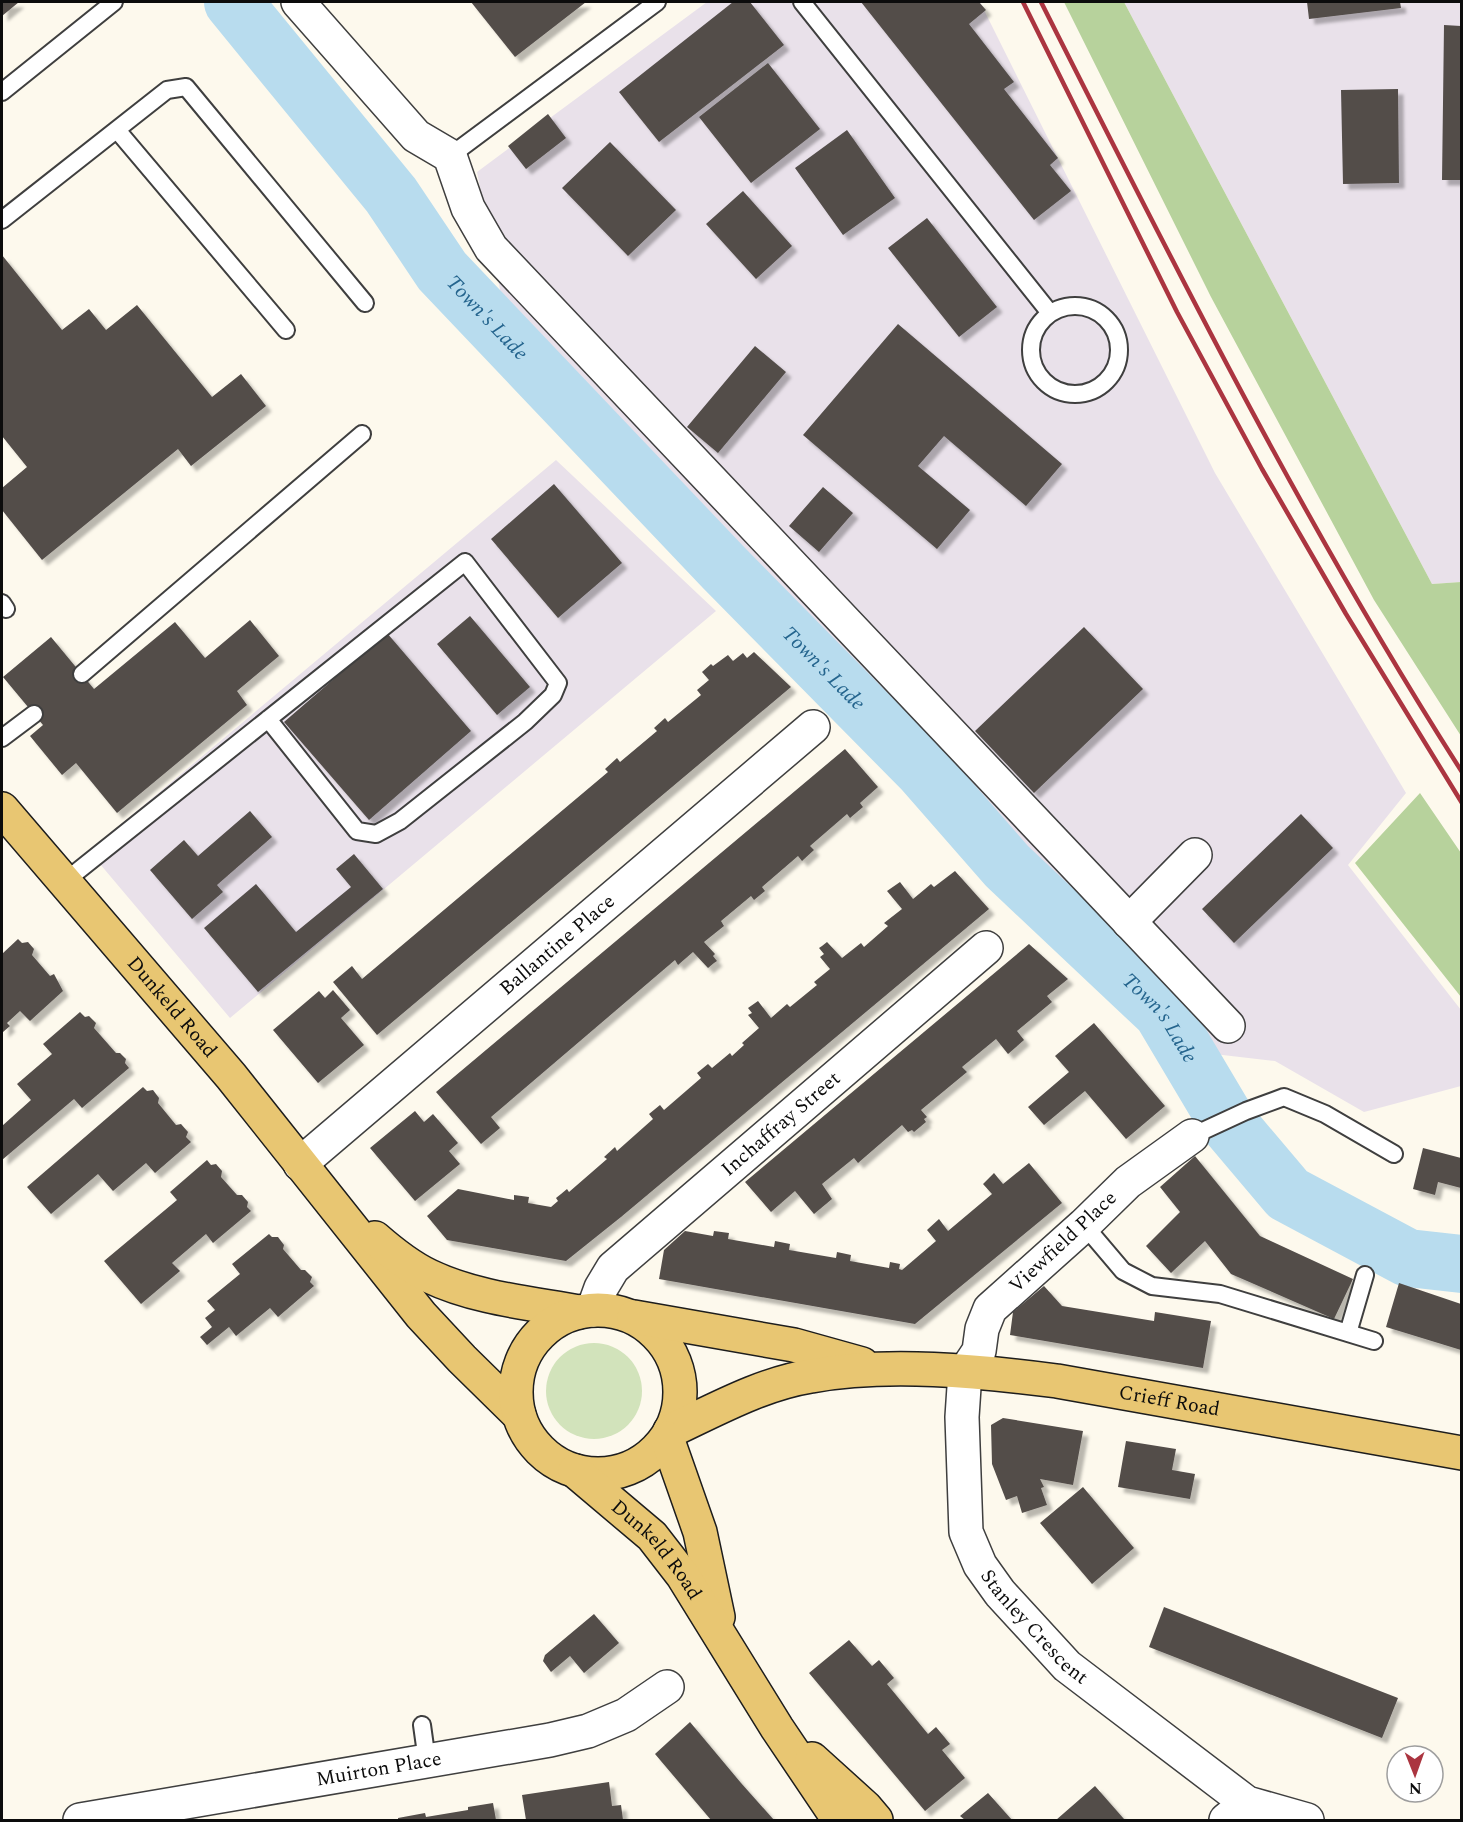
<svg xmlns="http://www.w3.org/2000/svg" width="1463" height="1822" font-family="Spectral,serif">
  <defs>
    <filter id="shadow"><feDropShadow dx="5.5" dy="5.5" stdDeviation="1.5" flood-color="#0004"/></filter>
  </defs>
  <rect width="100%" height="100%" fill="#fdf9ed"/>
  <path fill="#e9e1ea" d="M707,2H980L1215,473L1406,793L1348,865L1461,1010V1086L1364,1112L1275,1061L1197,1052L502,300L477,172Z
    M1124,2H1461V582L1432,584Z
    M556,460L716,611L230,1018L89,851Z"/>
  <path fill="#d2e3bb" d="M546 1391a48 48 0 1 1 96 0a48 48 0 1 1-96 0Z"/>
  <path fill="#b7d29c" d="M1064,2H1124L1432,584L1461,582V736L1374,600L1211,297Z
    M1420,793L1461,853V997L1355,863Z"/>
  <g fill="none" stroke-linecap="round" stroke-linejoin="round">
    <path stroke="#b8dcee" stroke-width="58" id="s1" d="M233,2L391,195L442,271L724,568L923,770L1007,866L1162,1012L1228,1123L1288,1194L1408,1258L1462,1264"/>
  </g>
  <path fill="#534d4a" filter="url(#shadow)" d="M2,2H19L2,16Z
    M471,2H586L515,57Z
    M733,2H750L784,45L659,142L619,92Z
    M861,2H979L986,10L969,24L1014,82L1004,89L1058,158L1050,165L1071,191L1034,220Z
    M1307,2H1400L1401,8L1309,19Z
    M1444,25L1461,26V180H1442Z
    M768,63L820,129L751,183L699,117Z
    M1398,89L1399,183L1343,184L1341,90Z
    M548,114L566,138L526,169L508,146Z
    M847,130L895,198L843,235L795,168Z
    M610,142L676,210L628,256L562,188Z
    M743,191L792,246L756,279L706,224Z
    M927,218L997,307L959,337L888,248Z
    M2,255L62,330L89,309L106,330L137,305L212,397L241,374L266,406L191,466L178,449L42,560L2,510V488L27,467L2,436Z
    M898,324L1062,464L1026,506L944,436L918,466L970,510L937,549L803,435Z
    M755,346L786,372L718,453L687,427Z
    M554,484L622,563L558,618L491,539Z
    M823,487L853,513L819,552L789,526Z
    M470,616L530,687L497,715L437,644Z
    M250,620L279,656L237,691L247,705L117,813L76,763L62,775L30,736L43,725L3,677L51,637L94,689L175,622L205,658Z
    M1084,627L1143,689L1034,793L975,731Z
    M387,633L471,731L369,820L284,722Z
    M754,652L791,687L377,1035L333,982L352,966L362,979L608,772L605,769L617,758L620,762L657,731L654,728L665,718L668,722L701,695L697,690L709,680L702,672L711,664L713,666L728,655L733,661L743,653L747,658Z
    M845,749L878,787L860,803L863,807L850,818L847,814L810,846L814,850L802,861L798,856L762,887L765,891L754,900L751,896L721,921L724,926L704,942L715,954L713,956L717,961L714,963L708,968L693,952L678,965L675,960L491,1117L500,1128L481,1144L436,1092Z
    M250,811L272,837L217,885L223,892L192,919L150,870L184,840L198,856Z
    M1301,814L1333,848L1234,943L1202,909Z
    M354,854L383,889L258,992L204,928L256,884L296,932L351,887L336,869Z
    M955,871L989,909L621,1217L566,1261L447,1240L427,1216L458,1189L514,1200V1195L529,1197L528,1203L551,1207L558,1201L556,1198L561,1194L567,1189L569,1192L607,1159L604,1157L615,1147L617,1151L653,1119L649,1114L660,1105L664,1110L701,1078L697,1073L708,1064L712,1068L730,1053L732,1056L744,1045L742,1043L759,1028L748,1015L752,1013L748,1008L758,1001L771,1018L787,1004L790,1007L817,985L814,982L830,969L820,957L824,954L819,948L822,946L827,942L842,958L861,943L864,947L888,926L884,923L902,909L887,891L900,882L913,899L931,884L934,887Z
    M18,939L22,943L28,942L34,949L32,955L50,976L54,974L63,991L30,1021L20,1011L7,1023L10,1026L3,1032L2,954Z
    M1029,944L1068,979L1047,996L1052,1002L1017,1031L1024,1040L1008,1054L996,1039L962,1067L967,1072L921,1110L927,1117L924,1119L926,1122L914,1132L912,1130L908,1132L902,1125L858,1163L854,1158L822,1184L832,1199L814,1214L795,1191L771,1212L745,1182Z
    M333,990L350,1010L341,1018L364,1045L318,1083L273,1030L319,991L325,998Z
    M80,1012L85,1017L89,1016L96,1023L94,1028L116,1053H120L126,1059L125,1063L129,1068L82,1108L74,1099L2,1160V1126L31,1100L17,1084L52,1054L43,1044Z
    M1094,1023L1165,1106L1126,1139L1085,1091L1044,1125L1028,1107L1069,1072L1055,1056Z
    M143,1087L147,1091L153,1090L159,1098L158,1103L176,1125L181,1124L188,1132L186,1137L191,1142L155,1173L146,1163L113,1191L98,1174L51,1214L27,1187Z
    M415,1111L424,1122L433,1114L458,1143L449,1151L460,1164L415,1201L370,1148Z
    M1423,1148L1461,1158V1188L1438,1182L1435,1195L1413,1189Z
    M1195,1156L1260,1236L1353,1279L1334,1319L1231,1274L1205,1241L1171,1273L1146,1246L1180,1212L1160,1187Z
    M207,1160L211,1165L216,1164L222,1171L221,1177L237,1195H242L248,1202L247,1207L251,1211L213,1243L206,1234L172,1263L180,1271L141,1304L104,1261L177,1200L170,1192Z
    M1029,1163L1062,1203L915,1324L659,1279L664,1250L685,1231L713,1236L714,1231L729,1233L728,1239L774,1247L775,1241L790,1244L789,1250L836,1258L837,1252L851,1255L850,1261L889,1268L890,1262L900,1264L899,1269L902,1270L936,1241L927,1230L939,1219L948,1231L992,1194L983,1184L994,1173L1003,1184Z
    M269,1234L272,1237H278L284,1245L283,1249L301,1270H305L312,1277L310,1282L314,1286L278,1317L270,1308L236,1336L229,1327L207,1345L200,1337L212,1327L205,1318L215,1310L207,1301L240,1274L232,1264Z
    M1399,1283L1461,1304V1350L1386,1327Z
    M1044,1286L1062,1306L1154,1321L1155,1312L1211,1321L1203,1368L1010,1335L1013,1312Z
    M1003,1418L1083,1431L1073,1485L1040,1479L1044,1487L1041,1488L1047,1505L1022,1513L1017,1496L1006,1500L992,1464L991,1425Z
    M1126,1441L1176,1449L1172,1470L1195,1474L1190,1499L1118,1487Z
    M1083,1487L1134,1548L1092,1584L1040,1523Z
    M1164,1607L1398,1698L1382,1738L1149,1647Z
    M594,1614L619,1643L584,1673L570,1656L551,1672L543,1661L545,1655Z
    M849,1640L872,1666L879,1660L894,1678L887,1684L928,1734L936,1727L950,1744L942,1750L965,1778L925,1811L809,1673Z
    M690,1722L741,1783L774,1820H711L655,1754Z
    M609,1782L612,1806L621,1805L623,1820H526L522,1795Z
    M1095,1786L1124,1819L1122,1820H1056Z
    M988,1793L1012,1820H965L960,1816Z
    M493,1803L496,1820H398V1818L425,1813L426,1817L468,1810V1807Z"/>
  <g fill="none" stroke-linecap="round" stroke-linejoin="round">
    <defs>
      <path id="service" d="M802,2L1050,313
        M2,92L114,2
        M117,130L286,330
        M450,156L657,2
        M2,220L167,90L186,87L365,303
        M1031 350a44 44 0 1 1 88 0a44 44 0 1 1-88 0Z
        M2,603L6,609
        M82,674L362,434
        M2,738L34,714
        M64,882L465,562L558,683L553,695L525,722L400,821L376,834L357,831L268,719
        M1192,1136L1246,1111L1284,1097L1325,1114L1394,1154
        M1084,1225L1123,1271L1152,1286L1220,1294L1374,1341
        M1348,1333L1365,1275
        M422,1725L427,1761"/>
      <g id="minor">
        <path d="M298,2L416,136L450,156L468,208L491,248L1228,1026"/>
        <path d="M1129,922L1195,855"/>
        <path id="s2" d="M1192,1136L1128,1182L1084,1225L990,1309L982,1329L979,1351L965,1372L962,1417L966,1532L980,1565L1000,1593L1067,1666L1247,1803L1307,1820"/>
        <path id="s3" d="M300,1164L813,727"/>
        <path id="s4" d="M593,1310L601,1288L613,1268L986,948"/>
        <path id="s5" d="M80,1820L550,1740L588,1731L626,1715L667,1687"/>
        <path d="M1226,1820L1247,1803"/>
      </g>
      <g id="primary">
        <path id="s6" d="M2,809L231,1076L421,1315L462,1359L519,1415"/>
        <path d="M375,1238C391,1252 410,1267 429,1276C475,1298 529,1303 579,1312"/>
        <circle cx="598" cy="1392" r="82"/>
        <path d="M634,1317L794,1345L862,1364"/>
        <path id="s7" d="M670,1431C715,1410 761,1384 811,1376C887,1362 980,1371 1057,1381L1462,1453"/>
        <path d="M667,1438L700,1532L718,1617"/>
        <path id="s8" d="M575,1471L652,1536L683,1576L777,1728L839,1820"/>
        <path d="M812,1759L865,1807L876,1820"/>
      </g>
    </defs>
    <use href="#service" stroke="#3f3f3f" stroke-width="20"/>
    <use href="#minor" stroke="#3f3f3f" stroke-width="36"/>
    <use href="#primary" stroke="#1d1d1d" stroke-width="36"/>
    <use href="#service" stroke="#fff" stroke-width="16"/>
    <use href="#minor" stroke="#fff" stroke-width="33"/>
    <use href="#primary" stroke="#e8c672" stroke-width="33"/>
    <path stroke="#ab3540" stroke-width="4.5" d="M1023,2L1177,312L1262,469L1346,614L1462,803
      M1041,2C1173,263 1304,525 1462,772"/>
  </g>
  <g text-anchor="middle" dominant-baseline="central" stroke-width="6" stroke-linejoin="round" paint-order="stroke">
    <g font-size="20" fill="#0c0c0c" stroke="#fff">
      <text stroke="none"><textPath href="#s3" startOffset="338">Ballantine Place</textPath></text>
      <text stroke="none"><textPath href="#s6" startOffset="261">Dunkeld Road</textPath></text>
      <text stroke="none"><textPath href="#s4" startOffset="268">Inchaffray Street</textPath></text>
      <text transform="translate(1063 1242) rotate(-43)">Viewfield Place</text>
      <text stroke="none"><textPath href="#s7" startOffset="513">Crieff Road</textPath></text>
      <text stroke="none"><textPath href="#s8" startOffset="114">Dunkeld Road</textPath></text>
      <text stroke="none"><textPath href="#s2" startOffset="614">Stanley Crescent</textPath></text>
      <text stroke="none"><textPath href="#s5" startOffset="303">Muirton Place</textPath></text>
    </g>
    <g font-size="21" font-style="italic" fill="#25658e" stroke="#fff">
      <text stroke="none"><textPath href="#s1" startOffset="406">Town's Lade</textPath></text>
      <text stroke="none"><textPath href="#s1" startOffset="892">Town's Lade</textPath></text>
      <text stroke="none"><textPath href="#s1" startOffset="1378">Town's Lade</textPath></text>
    </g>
  </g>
  <rect width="1463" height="1822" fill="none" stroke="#0c0c0c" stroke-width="6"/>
  <g transform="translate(1415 1774) rotate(179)"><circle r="28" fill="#ffffff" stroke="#9e9e9e" stroke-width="1.5"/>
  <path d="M0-4.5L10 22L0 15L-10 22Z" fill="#ab3540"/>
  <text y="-9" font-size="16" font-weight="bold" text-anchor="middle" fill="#0c0c0c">N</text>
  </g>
</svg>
